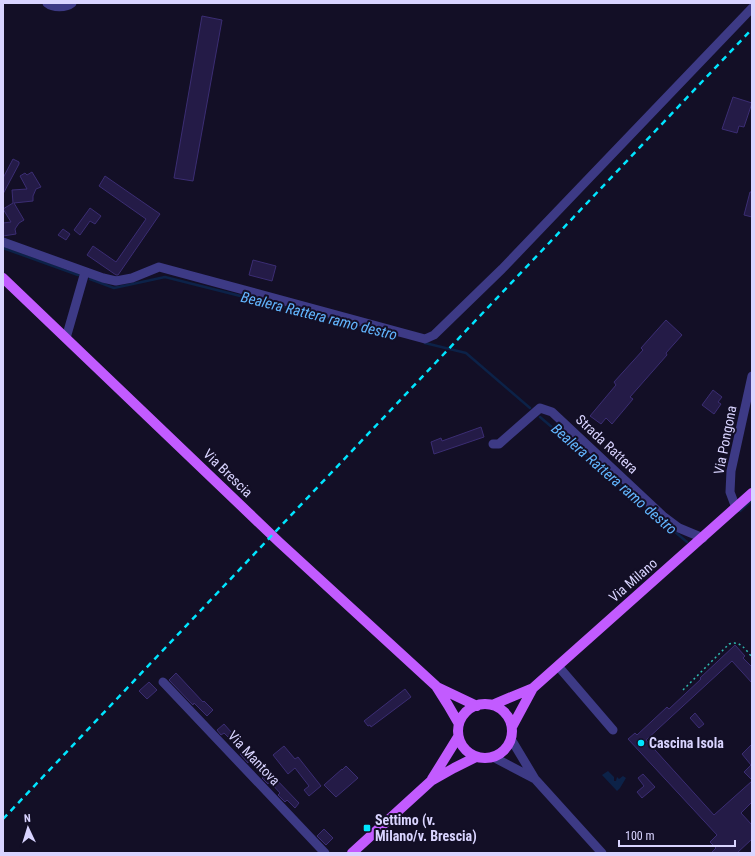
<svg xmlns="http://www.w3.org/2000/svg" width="755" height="856" font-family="'Roboto Condensed',sans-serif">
  <rect width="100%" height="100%" fill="#130f26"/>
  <path fill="#0c2248" d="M608,771L614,777V781H616L617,777L619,779L623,776L626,778L620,788L617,791L602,775Z"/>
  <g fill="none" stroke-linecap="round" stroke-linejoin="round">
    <path stroke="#0c2248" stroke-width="2.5" d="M3,248L78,275
      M90,279L114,288L165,277L360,326
      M425,343L466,353L530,408
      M540,417L657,516
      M740,511L752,500
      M662,521L687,542"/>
  </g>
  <path fill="#241b47" stroke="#3b2d73" d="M202,16L222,20L193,181L174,178Z
    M733,97L752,103L744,127L739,126L737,133L722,129Z
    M13,159L19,162V164L3,194V178Z
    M32,172L41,187L36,189L33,196V201L14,203L24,220L19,223L15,229L16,234L3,236V223L11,222L3,209L13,203L12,190L27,189L20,176L25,173L27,175Z
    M105,176L160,214L118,275H116L87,255L93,246L116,262L146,219L99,186Z
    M750,192H752V217L744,215Z
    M90,208L101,216L95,224L90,221L80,235L74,230Z
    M63,229L70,234L66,240L58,235Z
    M253,260L276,266L272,281L249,275Z
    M666,320L682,335L666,353L667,355L630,397L633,399L612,424L606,418L601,424L590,416L616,385L614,382L643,350L641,348Z
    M713,390L722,397L718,402L721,404L714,414L702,405Z
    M481,427L484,437L434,454L431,442L441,438L442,441Z
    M735,645L745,656L743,658L752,667V683L732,661L646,740L714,815L752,781V802L741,813L752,825V839L737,853H711L716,848L710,842L717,835L628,739L635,733L637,735L667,707L669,709L701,679L700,678Z
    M176,673L203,702L204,701L213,710L207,716L194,703L193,705L169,680Z
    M149,682L157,690L147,699L139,691Z
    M405,689L411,697L371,727L370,725L368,726L364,721Z
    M695,713L704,724L699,728L690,718Z
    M224,724L232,733L228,737L224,733L221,735L217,730Z
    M752,744V780L744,772L751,765L742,754Z
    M284,746L295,759L298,757L321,786L309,796L304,790L309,786L295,768L288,774L273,755Z
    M246,748L254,756L248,763L240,754Z
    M346,766L358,778L336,797L324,785L342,769V770Z
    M270,770L274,775L273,776L299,803L295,808L287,800L285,802L278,795L280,793L270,782L268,784L262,778Z
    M643,774L655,787L642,798L637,792L644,786L638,778Z
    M324,829L333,838L326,845L317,836Z"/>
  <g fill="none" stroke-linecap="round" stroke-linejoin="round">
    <path stroke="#2fb8b0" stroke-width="1.5" stroke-dasharray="2 3" stroke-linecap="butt" d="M683,690L729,644C740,640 745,649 752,657"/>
    <path stroke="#3d3a85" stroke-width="9" d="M47,3C53,8 66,8 72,3
      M3,242L103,278L116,281L132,278L159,267L425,339L434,335L502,269L752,8
      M66,338L85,272
      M493,444H499L540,408L552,412L663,516L679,528L703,538
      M736,508L730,492L731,471L752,376
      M558,666L613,730
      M163,682L325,853
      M511,739L535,779L602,853
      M493,757L535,779"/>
    <path stroke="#c25bff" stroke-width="10" d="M3,278L279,542L436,686L448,705L459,724
      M437,687L477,706
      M458 731a27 27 0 1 1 54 0a27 27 0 1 1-54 0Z
      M492,705L533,688
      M512,727L533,688L752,493
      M432,779L458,737
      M352,853L431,781L454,768L476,757"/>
    <path stroke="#00e5ff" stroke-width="2.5" stroke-dasharray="6 5" stroke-linecap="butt" d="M3,819L752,29"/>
  </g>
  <g fill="#00e5ff" stroke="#130f26" stroke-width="1.5">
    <circle cx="641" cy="743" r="4"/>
    <rect x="363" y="824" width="8" height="8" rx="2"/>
  </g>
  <g text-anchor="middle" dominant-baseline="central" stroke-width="4" stroke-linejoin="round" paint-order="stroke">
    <g font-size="14" fill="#d9d4ff" stroke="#130f26">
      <text transform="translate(725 440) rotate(-79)">Via Pongona</text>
      <text transform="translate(607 444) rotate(43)">Strada Rattera</text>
      <text transform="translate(228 473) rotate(44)">Via Brescia</text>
      <text transform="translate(633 580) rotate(-41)">Via Milano</text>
      <text transform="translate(254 758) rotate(47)">Via Mantova</text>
    </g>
    <g font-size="14" font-weight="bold" fill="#d9d4ff" stroke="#130f26" text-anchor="start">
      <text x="649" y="743">Cascina Isola</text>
      <text x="375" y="820">Settimo (v.<tspan x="375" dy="16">Milano/v. Brescia)</tspan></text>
    </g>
    <g font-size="15" font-style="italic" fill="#62b6ff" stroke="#130f26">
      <text transform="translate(319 316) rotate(14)">Bealera Rattera ramo destro</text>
      <text transform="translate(614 479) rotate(41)">Bealera Rattera ramo destro</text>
    </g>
  </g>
  <rect width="755" height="856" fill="none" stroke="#d9d4ff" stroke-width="8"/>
  <g transform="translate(28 828) rotate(356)" stroke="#130f26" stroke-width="3" paint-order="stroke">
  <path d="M0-3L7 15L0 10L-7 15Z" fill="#d9d4ff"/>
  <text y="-6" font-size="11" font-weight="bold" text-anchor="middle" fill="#d9d4ff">N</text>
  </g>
  <path d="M619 840v6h116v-6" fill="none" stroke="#d9d4ff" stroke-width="2"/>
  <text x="625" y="840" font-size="12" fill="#d9d4ff" stroke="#130f26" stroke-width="3" paint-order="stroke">100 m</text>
</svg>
